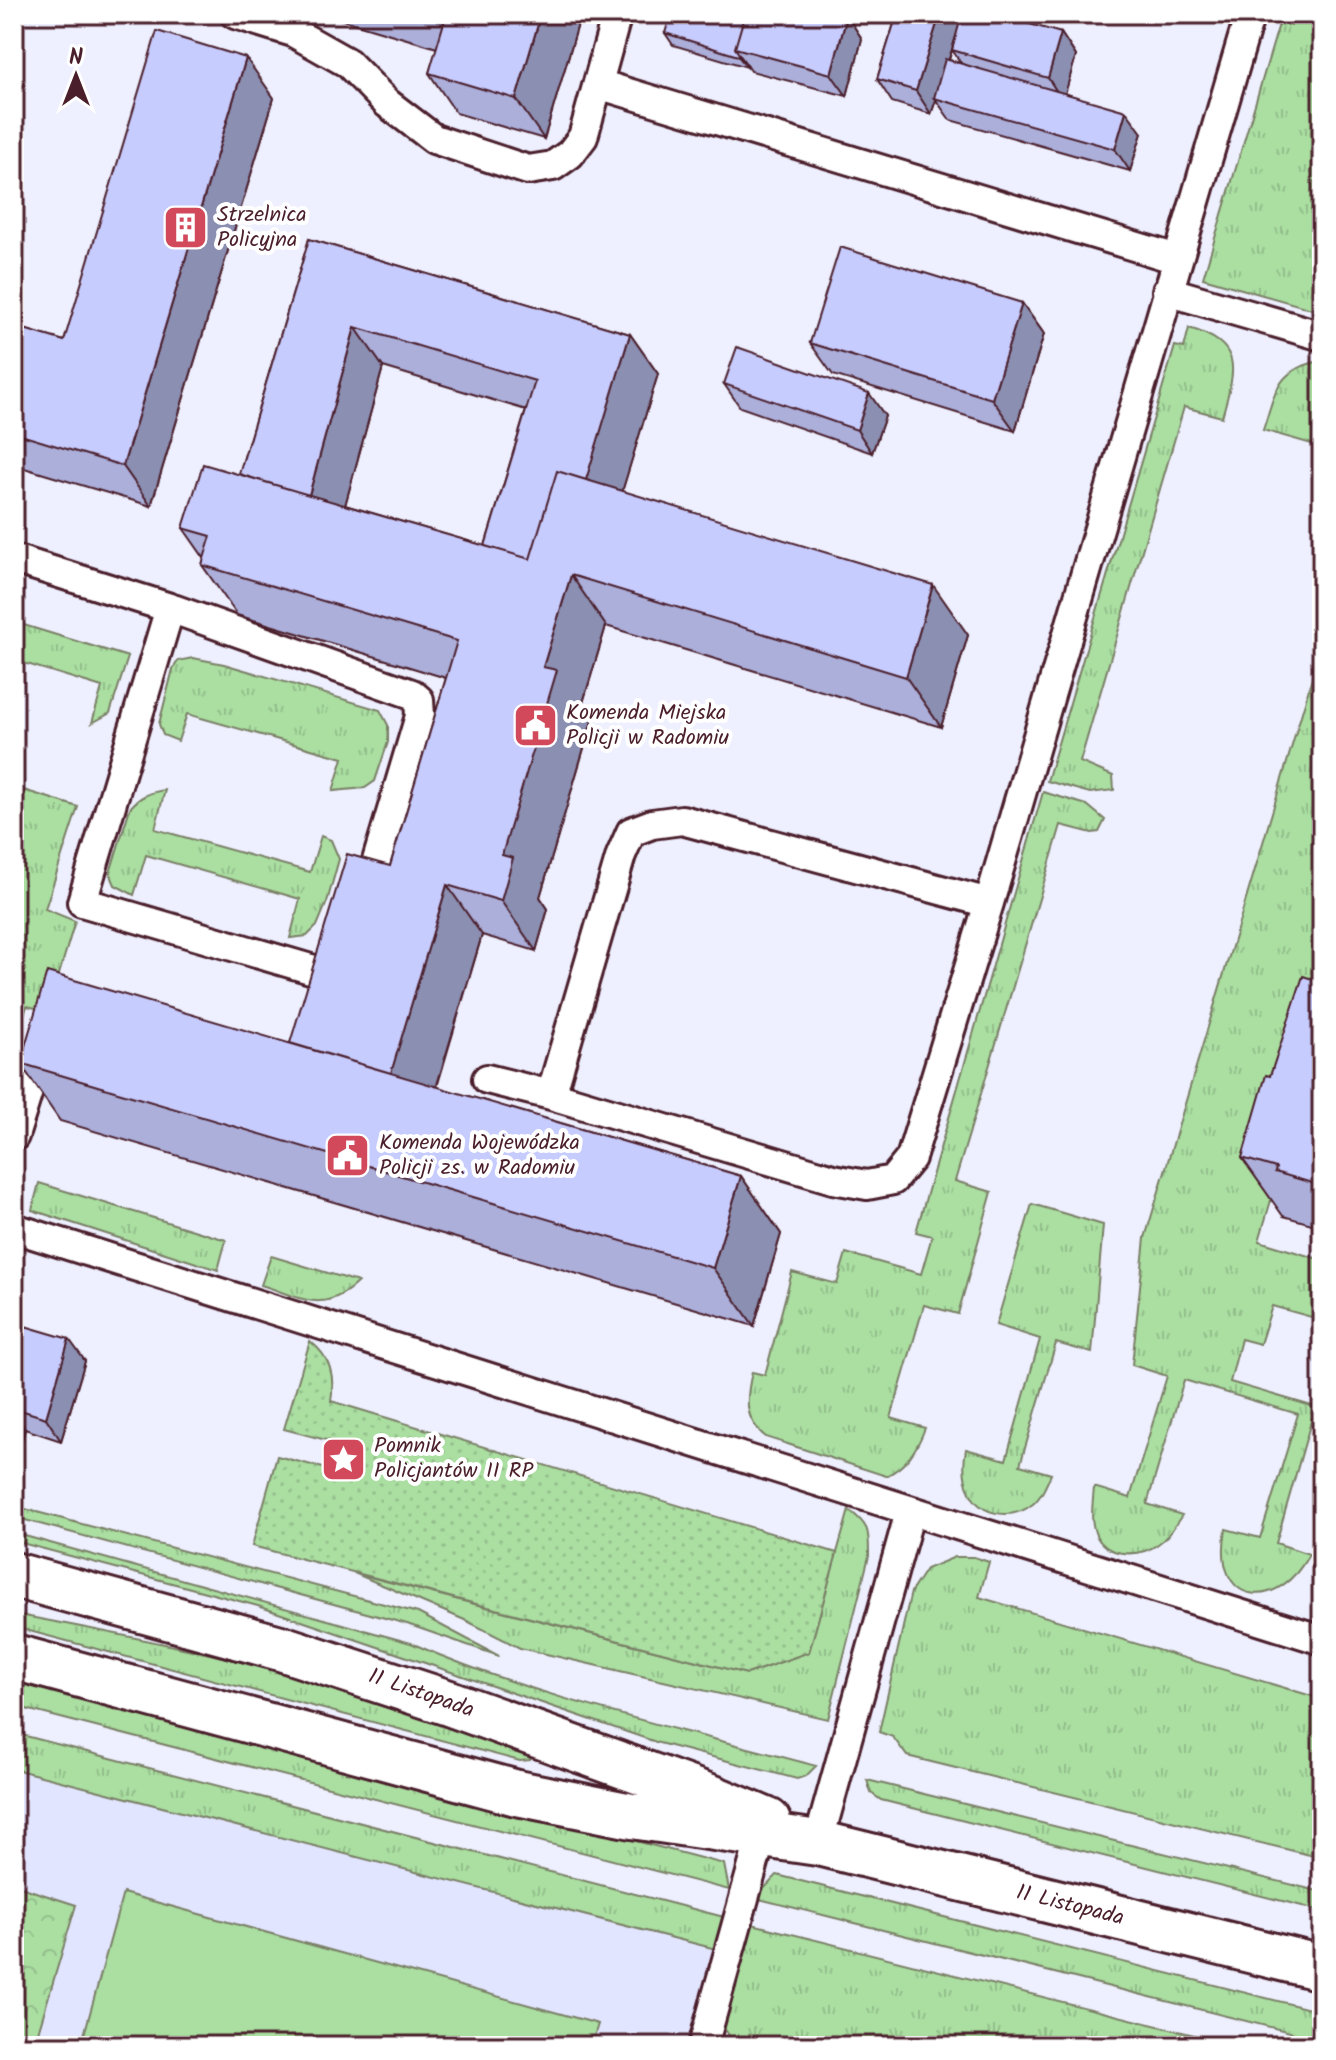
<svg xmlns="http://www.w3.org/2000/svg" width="1336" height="2060" font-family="Kalam,sans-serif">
  <defs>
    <pattern id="grass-tufts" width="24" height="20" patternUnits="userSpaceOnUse" patternTransform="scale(2)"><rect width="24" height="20" fill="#aadfa1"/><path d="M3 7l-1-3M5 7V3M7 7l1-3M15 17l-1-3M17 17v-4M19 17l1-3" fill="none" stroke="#94bf8b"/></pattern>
    <pattern id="forest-crowns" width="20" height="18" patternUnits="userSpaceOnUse" patternTransform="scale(2)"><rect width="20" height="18" fill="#aadfa1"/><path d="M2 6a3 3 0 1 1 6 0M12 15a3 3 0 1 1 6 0" fill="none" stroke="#94bf8b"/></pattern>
    <pattern id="garden-dots" width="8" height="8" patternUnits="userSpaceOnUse" patternTransform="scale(2)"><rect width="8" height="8" fill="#aadfa1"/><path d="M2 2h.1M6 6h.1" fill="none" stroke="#94bf8b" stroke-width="1.8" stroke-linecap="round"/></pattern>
  </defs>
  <rect width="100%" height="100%" fill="#eef0ff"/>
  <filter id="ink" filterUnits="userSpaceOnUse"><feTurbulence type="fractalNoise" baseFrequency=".0125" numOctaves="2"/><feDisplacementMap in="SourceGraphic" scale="16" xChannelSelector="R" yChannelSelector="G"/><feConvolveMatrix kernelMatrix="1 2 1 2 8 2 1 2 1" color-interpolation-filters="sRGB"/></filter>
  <g filter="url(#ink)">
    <path fill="#e2e5ff" d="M14,1769L716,1949L691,2046H14Z"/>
    <path fill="url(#grass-tufts)" stroke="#7a7f66" stroke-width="2" d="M1282,14H1322V312L1203,278Z
      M1189,328C1245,345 1235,370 1222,417L1184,407L1080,762L1113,776L1114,790L1090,793L1047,781L1175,346L1184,348Z
      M1316,362L1322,363V447L1263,430C1275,394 1276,371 1316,362Z
      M14,622L128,657L110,713L92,723L102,687L14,660Z
      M1322,645V1027L1259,1241L1322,1260V1320L1272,1306L1260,1344L1241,1339L1230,1382L1322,1409V1420L1312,1418L1276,1543L1309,1554C1280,1612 1211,1609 1226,1529L1260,1538L1298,1414L1184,1380L1147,1504L1182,1515C1175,1525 1169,1537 1158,1544C1141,1557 1109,1558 1097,1537C1089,1522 1093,1503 1094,1487L1130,1498L1167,1376L1132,1365L1145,1238Z
      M193,658L224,664L380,710L388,725V742L375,781L365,788L333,791L343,758L187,714L178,741L163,735L159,724L173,669L178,661Z
      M14,787L78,807L45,909L75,921L48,1011L27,1006L14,1046Z
      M165,790L155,829L310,872L321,836L331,840L339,859L327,902L317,926L307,936L290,938L300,899L146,855L134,895L115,885L110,873L130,808C140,796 150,792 165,790Z
      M1043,792L1087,805L1105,820L1099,832L1092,833L1061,825L955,1181L992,1192L958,1314L924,1305L891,1418L925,1428C917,1449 907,1466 886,1476L766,1437C743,1419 746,1398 752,1372L765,1375L792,1272L837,1284L846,1253L921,1274L932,1236L916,1232Z
      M39,1183L226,1240L218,1270L32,1210Z
      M1032,1204L1103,1225L1092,1353L1056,1343L1020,1465L1051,1474C1046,1485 1041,1499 1030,1506C1024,1511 1014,1514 1006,1514C970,1514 960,1480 966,1449L1006,1460L1040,1339L996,1325Z
      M271,1256L358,1282C323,1315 302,1298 261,1285Z
      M14,1506L418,1613L499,1656L407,1624L14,1517Z
      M849,1510C870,1526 869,1531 869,1556L828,1719L520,1648L467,1621L354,1573L747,1674L809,1652Z
      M14,1533L411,1643C540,1700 681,1729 816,1766L806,1776L797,1779L659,1743L258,1606L14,1541Z
      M955,1557H974L989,1562L979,1597L1322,1699V1858L907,1756L893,1737L879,1732L911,1592L926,1569Z
      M14,1614C129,1636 242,1658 354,1692C414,1710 473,1735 533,1756L530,1760L520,1761L14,1627Z
      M14,1679L724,1864L729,1890L14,1706Z
      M14,1733L724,1917L716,1949L14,1769Z
      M867,1780L1322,1892V1911L881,1800L871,1793Z
      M777,1875L1322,2012V2040L755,1898Z
      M748,1923L1230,2044L1229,2046H747L730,2037L722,2025Z"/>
    <path fill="url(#forest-crowns)" stroke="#7a7f66" stroke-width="2" d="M14,1885L76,1905L34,2046H14Z"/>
    <path fill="url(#garden-dots)" stroke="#7a7f66" stroke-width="2" d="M310,1341C331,1358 335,1375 331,1401L837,1553L809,1652L747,1674L252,1546L277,1456L350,1475L357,1448L284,1429Z"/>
    <path fill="#aadfa1" stroke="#7a7f66" stroke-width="2" d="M123,1893L598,2024L591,2046H81Z"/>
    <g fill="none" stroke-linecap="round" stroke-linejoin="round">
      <defs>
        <path id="lane" d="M235,14L293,32L348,63L387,103L434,139L528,170L553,166L570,154L583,137L617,14
          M598,84L1177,259
          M1167,291L1322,336
          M14,559L170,608L412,694L419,700L420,716L366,898
          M170,608L82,902L314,970L335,969L346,960
          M487,1079L551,1095L833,1179L867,1185L893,1180L911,1158L989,903L1250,14
          M551,1095L621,855L631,832L652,824L682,820L989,903
          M14,1136L42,1046
          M14,1228L1322,1640
          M818,1843L910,1512
          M703,2046L761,1837"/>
        <path id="secondary" d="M14,1575L284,1649L446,1702L713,1798L768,1821
          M14,1657L517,1793L632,1816L818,1843L1322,1968"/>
      </defs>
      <use href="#lane" stroke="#4a1f2b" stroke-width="34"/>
      <use href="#secondary" stroke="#4a1f2b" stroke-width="50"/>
      <use href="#lane" stroke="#fff" stroke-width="28"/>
      <use href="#secondary" stroke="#fff" stroke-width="44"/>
    </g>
    <path fill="#abafda" stroke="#4a1f2b" stroke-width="2" fill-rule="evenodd" d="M323,14H581L544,139L456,113L429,73L437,48Z
      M897,14H955L960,21L1061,33L1076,56L1065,93L1142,133L1130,171L950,120L936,100L931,114L892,102L877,79ZM952,50L961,63L949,60Z
      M847,16L862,39L847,96L751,71L747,65V67L673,45L665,33Z
      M274,98L151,506L14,465V326L64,341Z
      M309,239L630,334L658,374L622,491L968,635L941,727L606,626L582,706L592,721L540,897L548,909L536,951L482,935L437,1087L741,1176L781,1234L754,1326L60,1121L20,1063L290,1043L390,866L446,678L237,615L202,565L204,558L183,528L239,474ZM383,367L526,410L485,546L345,505Z
      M1022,303L1044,334L1015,431L833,375L810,343Z
      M724,384L885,416L872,453L740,407Z
      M1322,982V1232L1316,1230L1312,1224L1283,1216L1242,1158L1270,1076Z
      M14,1336L85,1361L61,1441L25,1429L22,1439L14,1437Z"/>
    <path fill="#8b8fb2" stroke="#4a1f2b" stroke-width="2" d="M541,14H581L544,139L516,99Z
      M940,14H955L961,22L936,98H934L936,100L931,114L916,91Z
      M847,16L862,39L847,96L831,74Z
      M1061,33L1076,56L1063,101L1048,78Z
      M739,54L747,65V67L738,56Z
      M246,58L274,98L151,506L123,466Z
      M1126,111L1142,133L1130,171L1115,149Z
      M1022,303L1044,334L1015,431L992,399Z
      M355,327L383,367L335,542L307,502Z
      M630,334L658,374L611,528L583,488Z
      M869,393L885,416L872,453L857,430Z
      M571,575L606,626L582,706L592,721L540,897L548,909L536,951L501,901L502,855L543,667Z
      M933,585L968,635L941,727L906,677Z
      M447,885L482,935L424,1128L389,1078Z
      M741,1176L781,1234L754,1326L713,1268Z
      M69,1339L85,1361L61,1441L46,1418Z
      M14,1414L25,1429L22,1439L14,1428Z"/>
    <path fill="#c7ccfe" stroke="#4a1f2b" stroke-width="2" d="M429,14H541L516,99L429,73L445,19Z
      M671,14H745L735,48L739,54L738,56L665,33Z
      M745,14H837L847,16L831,74L735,48Z
      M897,14H940L916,91L877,79Z
      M962,14H995L1061,33L1048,78L952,50Z
      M157,31L246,58L123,466L14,433V326L64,341Z
      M945,59L1126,111L1115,149L934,98Z
      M309,239L630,334L586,480L557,471L530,559L485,546L535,381L355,327L309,495L239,474Z
      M840,247L1022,303L992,399L810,343Z
      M737,347L869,393L857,430L724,384Z
      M203,464L530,559L557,471L933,585L906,677L571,575L543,667L557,670L502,855L513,858L501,901L447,885L391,1073L290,1043L347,854L390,866L457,641L202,565L211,536L183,528Z
      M47,972L741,1176L713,1268L20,1063Z
      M1303,976L1322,982V1186L1275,1172L1276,1168L1242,1158L1266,1075L1270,1076Z
      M18,1324L69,1339L46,1418L14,1408V1336Z"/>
  </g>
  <defs>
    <symbol id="building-square" viewBox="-11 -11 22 22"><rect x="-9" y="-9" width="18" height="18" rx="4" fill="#d1495b" stroke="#fff"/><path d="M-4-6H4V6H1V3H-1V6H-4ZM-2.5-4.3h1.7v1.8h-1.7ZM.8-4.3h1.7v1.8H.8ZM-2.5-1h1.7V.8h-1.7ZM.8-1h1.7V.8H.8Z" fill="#fff"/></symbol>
    <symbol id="civic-square" viewBox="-11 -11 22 22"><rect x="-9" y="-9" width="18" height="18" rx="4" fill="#d1495b" stroke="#fff"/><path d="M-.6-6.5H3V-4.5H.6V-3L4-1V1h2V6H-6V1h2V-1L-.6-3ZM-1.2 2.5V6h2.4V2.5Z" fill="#fff"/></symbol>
    <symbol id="sight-square" viewBox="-11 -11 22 22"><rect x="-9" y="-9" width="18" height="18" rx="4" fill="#d1495b" stroke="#fff"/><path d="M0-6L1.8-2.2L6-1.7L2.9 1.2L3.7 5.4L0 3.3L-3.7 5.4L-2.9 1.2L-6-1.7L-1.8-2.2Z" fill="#fff"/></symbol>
  </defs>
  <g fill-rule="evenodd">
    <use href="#building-square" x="160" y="202" width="51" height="51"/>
    <use href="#civic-square" x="510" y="700" width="51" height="51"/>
    <use href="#civic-square" x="322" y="1130" width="51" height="51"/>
    <use href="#sight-square" x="318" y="1434" width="51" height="51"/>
  </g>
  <g text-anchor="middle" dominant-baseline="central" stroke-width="8" stroke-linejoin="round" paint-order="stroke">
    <g font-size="22" fill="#4a1f2b" stroke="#fff" text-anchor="start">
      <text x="217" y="215">Strzelnica<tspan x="217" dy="25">Policyjna</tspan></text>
      <text x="566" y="713">Komenda Miejska<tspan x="566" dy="25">Policji w Radomiu</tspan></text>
      <text x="379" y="1143">Komenda Wojewódzka<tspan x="379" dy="25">Policji zs. w Radomiu</tspan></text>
      <text x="374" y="1446">Pomnik<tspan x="374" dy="25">Policjantów II RP</tspan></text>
    </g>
    <g font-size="22" fill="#4a1f2b" stroke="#fff">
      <text transform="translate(421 1694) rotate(19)">11 Listopada</text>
      <text transform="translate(1070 1906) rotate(14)">11 Listopada</text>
    </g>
  </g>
  <rect width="1336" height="2060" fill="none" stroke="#fff" stroke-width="48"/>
  <rect x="24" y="24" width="1288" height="2012" fill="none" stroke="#4a1f2b" stroke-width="3" filter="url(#ink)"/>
  <g transform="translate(76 76)" stroke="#ffffff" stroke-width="6" paint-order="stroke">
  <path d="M0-6L14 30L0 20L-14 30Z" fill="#4a1f2b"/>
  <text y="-12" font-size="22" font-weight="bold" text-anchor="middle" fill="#4a1f2b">N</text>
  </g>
</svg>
